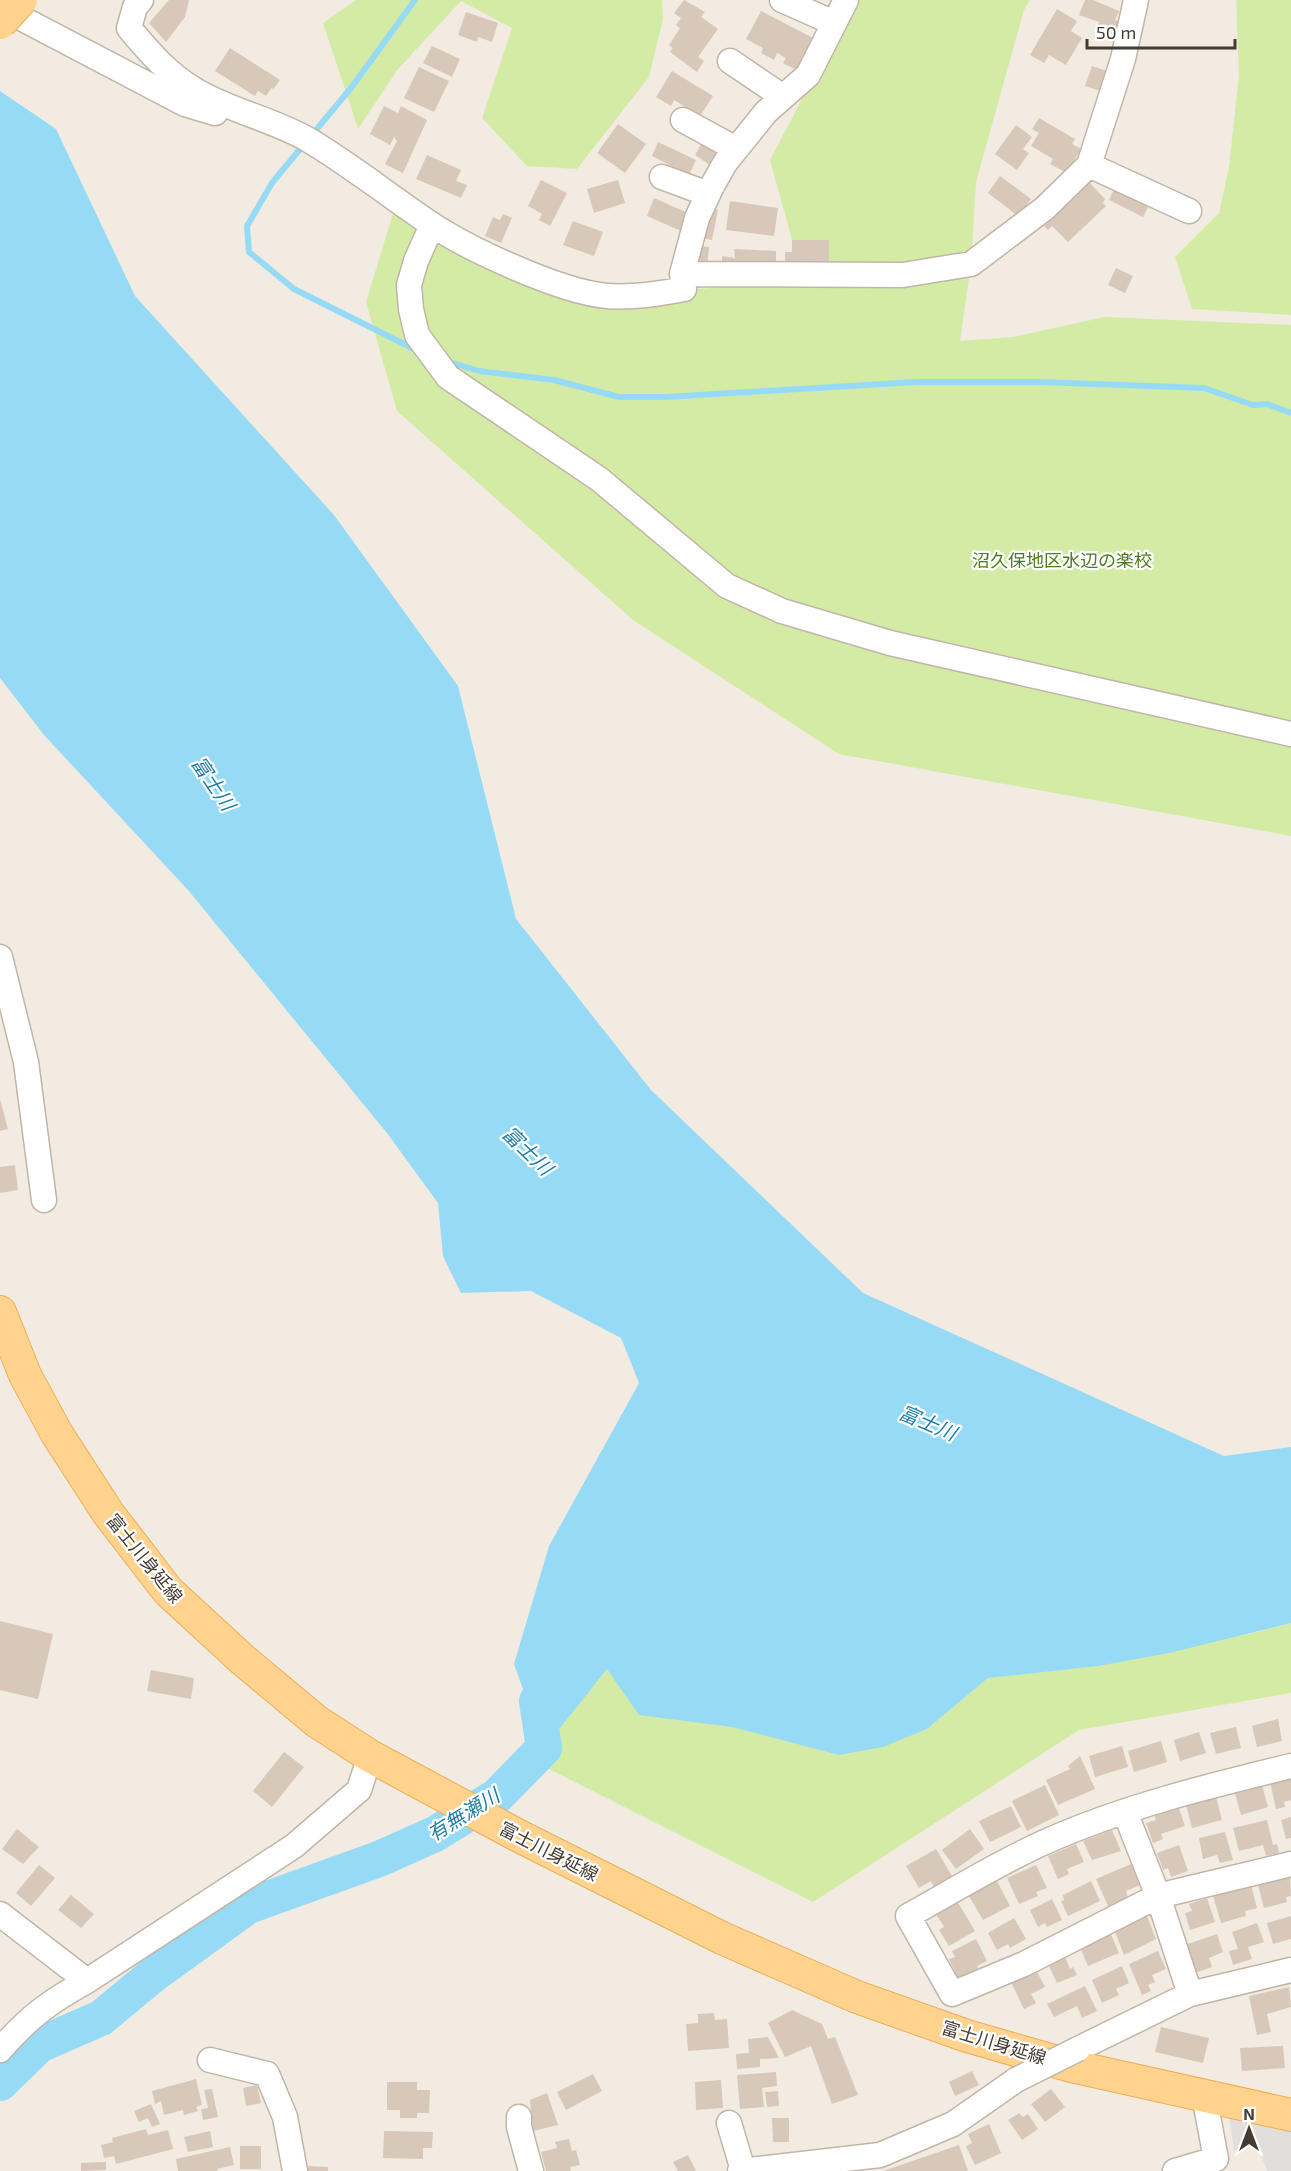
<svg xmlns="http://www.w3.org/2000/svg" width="1291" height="2171" font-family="'Exo 2','Noto Sans JP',sans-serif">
  <rect width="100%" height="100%" fill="#f2ebe1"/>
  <path fill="#d4eba6" d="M356,0H662L663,19L649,77L577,169L527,166L482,118L512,28L461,1L398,69L358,129L323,23Z
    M854,0H1030L1024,10L976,182L971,264L960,341L1013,337L1105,317L1291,325V836L839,754L633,620L397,411L366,302L395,207L605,296L791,282L792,240L770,160Z
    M1236,0H1291V315L1192,309L1175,257L1219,213L1229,167L1239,75Z
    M1291,1623V1693L1079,1730L813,1902L531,1760L607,1669L927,1729L988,1678L1249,1634Z"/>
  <path fill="#e2dedb" d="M1229,2114L1291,2130V2171H1267L1256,2143L1234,2151Z"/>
  <path fill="#97daf6" d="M0,91L56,129L135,296L334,515L458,686L516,919L651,1090L863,1293L1224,1456L1291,1447V1623L1169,1653L1098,1666L988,1678L927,1729L883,1747L839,1755L732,1727L639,1715L607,1669L544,1748L514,1664L549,1546L639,1383L621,1338L531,1291L461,1293L443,1256L438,1203L387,1133L188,890L44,735L0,678Z"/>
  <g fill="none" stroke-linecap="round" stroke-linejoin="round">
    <path stroke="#97daf6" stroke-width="6" d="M311,136L351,88L415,0
      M305,143L272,183L247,226L249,252L294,289L420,352
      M446,361L479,371L554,380L619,397H665L916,382H1039L1204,388L1253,405L1267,404L1291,413"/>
    <path stroke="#97daf6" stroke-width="36" d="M0,2083L39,2045L101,2018L153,1975L248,1906L379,1859L435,1834L497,1796L544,1748L537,1701"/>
  </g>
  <path fill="#d8c8b9" d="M169,0H189L185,17L166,42L149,23Z
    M684,0L705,12L701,17L718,29L698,57L704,61L697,72L670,52L673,48L669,45L680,28L676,25L681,18L674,13Z
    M1085,0H1093L1119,11L1115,20L1121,22L1116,35L1097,28L1099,22L1079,15Z
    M1057,9L1077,21L1071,31L1082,38L1066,65L1049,55L1044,63L1030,55Z
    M761,11L815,39L798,71L783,63L786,58L777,53L774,60L761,53L763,48L746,39Z
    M466,12L498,23L492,42L478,37L477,42L458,35Z
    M432,46L460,59L452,77L423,63Z
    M230,48L280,80L273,90L272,87L266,96L258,91L255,96L215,71Z
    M1092,66L1110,72L1103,92L1085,86Z
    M419,67L449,81L434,112L404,98Z
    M672,71L713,96L700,116L674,100L671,106L656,97Z
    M384,106L398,113L401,106L427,120L403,173L385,164L397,141L394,137L390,145L370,134Z
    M1039,118L1075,139L1072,144L1081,149L1067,173L1050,164L1053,159L1031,146L1039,133L1032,129Z
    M618,124L646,144L625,173L597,153Z
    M1016,125L1032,137L1023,149L1029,153L1017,170L995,154Z
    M703,141L719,151L710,165L695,155Z
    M658,142L696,160L687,179L668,170L670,165L652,156Z
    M427,155L461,170L456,181L467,185L461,198L416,179Z
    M1000,176L1031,199L1018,216L988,193Z
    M541,180L567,193L550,226L539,220L542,214L528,206Z
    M618,180L625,203L594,213L587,189Z
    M1088,181L1105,199L1103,203L1106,206L1068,242L1052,226L1048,230L1044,226L1079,194L1077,192Z
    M1116,185L1150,203L1143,217L1109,200Z
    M654,198L688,213L681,231L647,216Z
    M730,201L778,208L774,236L726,230Z
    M708,208L718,210L712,240L702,238Z
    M503,214L512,218L501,243L485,236L493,217L500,220Z
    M573,221L603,232L594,256L563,245Z
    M792,240H829V262H785V252H792Z
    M699,246L709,247L707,268L697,267Z
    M734,249L776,251V266L722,265V256L735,258Z
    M1116,268L1133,276L1125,293L1108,285Z
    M0,1099L8,1129L0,1131Z
    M15,1165L18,1190L0,1193V1167Z
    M0,1621L53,1634L38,1699L0,1690Z
    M151,1670L194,1678L191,1699L147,1691Z
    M1278,1719L1282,1741L1257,1747L1252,1726Z
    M1236,1727L1241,1748L1216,1754L1210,1733Z
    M1199,1732L1206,1753L1180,1761L1174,1740Z
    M1161,1741L1167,1762L1134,1772L1128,1751Z
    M1122,1746L1128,1767L1095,1777L1089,1756Z
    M284,1752L304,1767L272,1807L253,1791Z
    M1080,1756L1095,1789L1058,1805L1046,1780L1070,1769L1068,1766Z
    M1291,1777V1800L1284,1802L1285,1807L1276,1809L1270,1782Z
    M1045,1785L1059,1815L1027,1831L1012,1801Z
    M1262,1785L1268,1807L1241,1815L1235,1793Z
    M1216,1797L1222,1820L1192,1828L1186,1805Z
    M1011,1806L1021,1827L990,1842L979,1821Z
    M1178,1806L1185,1826L1161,1834L1163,1839L1153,1843L1146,1823L1156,1820L1154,1814Z
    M1291,1817V1838L1286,1839L1281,1820Z
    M1267,1820L1273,1845L1277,1844L1279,1853L1266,1856L1263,1845L1239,1851L1233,1828Z
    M17,1829L39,1847L23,1864L2,1849Z
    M970,1829L984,1849L956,1869L942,1850Z
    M1112,1830L1121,1851L1092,1860L1083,1841Z
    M1225,1832L1233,1860L1220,1863L1217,1855L1203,1859L1199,1838Z
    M1076,1844L1084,1862L1067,1869L1069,1874L1058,1879L1048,1856Z
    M1179,1845L1188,1871L1171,1877L1168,1868L1163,1870L1157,1853Z
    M936,1849L952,1876L934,1887L931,1881L919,1888L906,1866Z
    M1131,1864L1140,1885L1126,1891L1128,1898L1108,1906L1096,1879Z
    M39,1865L55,1878L31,1906L16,1893Z
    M1036,1865L1047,1888L1036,1892L1038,1896L1019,1904L1007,1878Z
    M1290,1876L1291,1896L1286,1897L1287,1902L1264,1908L1258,1885Z
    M997,1881L1010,1906L983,1920L969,1896Z
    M1091,1881L1100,1901L1068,1916L1061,1901L1064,1900L1063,1895Z
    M1251,1885L1257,1908L1245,1911L1246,1916L1221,1923L1213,1896Z
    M71,1895L94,1914L81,1928L58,1910Z
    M1207,1898L1215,1922L1190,1930L1185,1913L1192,1911L1189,1904Z
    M1052,1899L1062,1920L1047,1927L1045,1923L1038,1927L1030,1910Z
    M957,1901L975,1931L949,1946L939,1930L944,1927L936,1914Z
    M1147,1916L1156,1939L1124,1955L1114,1929Z
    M1291,1916V1939L1273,1944L1267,1923Z
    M1014,1918L1026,1939L1010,1948L1008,1944L997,1950L988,1933Z
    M1257,1923L1264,1942L1248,1947L1252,1959L1233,1965L1229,1951L1238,1949L1232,1932Z
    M1110,1932L1119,1953L1088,1966L1079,1945Z
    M1217,1934L1223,1952L1209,1958L1212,1967L1195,1973L1185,1945Z
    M976,1939L987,1961L977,1966L980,1973L968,1979L966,1974L958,1978L949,1959L955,1957L952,1951Z
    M1158,1951L1166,1969L1152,1975L1155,1982L1148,1985L1151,1991L1142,1995L1129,1964Z
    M1065,1956L1070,1969L1073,1967L1077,1975L1057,1983L1048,1964Z
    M1122,1966L1129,1983L1116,1989L1119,1995L1102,2003L1092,1980Z
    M1036,1970L1045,1987L1031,1994L1036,2003L1024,2009L1011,1982Z
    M1085,1986L1097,2011L1082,2018L1077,2006L1054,2017L1047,2004Z
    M1289,1987L1291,2007L1267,2014L1271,2032L1257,2035L1249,1996Z
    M792,2010L822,2024L828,2039L835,2037L858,2095L832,2104L811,2046L785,2057L768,2023Z
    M714,2013L715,2020L727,2019L729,2048L688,2051L686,2024L698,2023V2014Z
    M1161,2027L1209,2038L1203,2063L1155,2052Z
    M768,2037L779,2058L760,2059V2067L737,2069L736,2054L749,2053L748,2039Z
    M1283,2046L1285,2068L1242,2071L1240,2048Z
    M972,2071L979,2085L955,2096L949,2082Z
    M776,2072L777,2086L762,2088L764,2107L740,2109L737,2075Z
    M593,2074L602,2091L566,2110L557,2092Z
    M196,2079L202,2105L196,2107L198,2111L184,2115L183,2110L164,2115L161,2101L155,2104L152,2091Z
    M721,2080L723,2108L696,2110L695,2082Z
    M387,2082H417V2090H430L429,2113H417V2118H400V2110H387Z
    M257,2085L261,2103L246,2106L243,2088Z
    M212,2089L218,2117L203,2120L201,2109L208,2108L204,2090Z
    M1051,2089L1065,2107L1045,2122L1031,2104Z
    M778,2091L779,2106L767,2107L765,2092Z
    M547,2093L558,2125L533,2131L530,2100Z
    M151,2104L160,2124L152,2127L148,2118L139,2122L134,2111Z
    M1019,2113L1023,2117L1028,2114L1038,2129L1022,2140L1008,2120Z
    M772,2118H789V2142H773Z
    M989,2124L1001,2153L975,2165L966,2146L972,2143L968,2134Z
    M146,2129L148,2135L168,2130L173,2149L116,2164L114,2156L104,2158L101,2145L113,2142L112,2138Z
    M210,2131L213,2147L188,2152L184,2137Z
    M384,2131L433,2132L432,2148H423V2159L383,2158Z
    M569,2139L572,2151L576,2150L580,2165L570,2167L571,2171H546L541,2152L557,2148L555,2142Z
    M959,2145L968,2171H883Z
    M240,2146H261V2169H240Z
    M230,2147L234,2165L217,2169L218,2171H178L176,2159Z
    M688,2155L696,2171H678L673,2162Z
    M106,2162V2170L81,2171V2163Z
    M306,2166L328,2167V2171H306Z"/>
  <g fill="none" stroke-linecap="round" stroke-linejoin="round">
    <defs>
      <path id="minor" d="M141,0L135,7L129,28C149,52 168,74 195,90C230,111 272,119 307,139C351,165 389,196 431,224C470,250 561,292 607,296C633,298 658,294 684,289L682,274L697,218L711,188L725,163L766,112L808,75L846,0
        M782,0L834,23
        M0,7L185,104L215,113
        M730,61L783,97
        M683,120L736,149
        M1089,165L1189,211
        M662,177L708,194
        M432,225L416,261L409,285L411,309L417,335L448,377L599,479L727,586L782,611L890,643L1291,734
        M682,274L903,275L971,264L1045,208L1089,165L1123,59L1136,0
        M0,957L26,1062L44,1200
        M1291,1766C1209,1786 1123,1807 1045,1842C998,1863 953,1891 908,1916L952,1994L1024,1964L1158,1896L1291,1864
        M1125,1812L1158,1896L1190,1994
        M0,1914L87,1981
        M1078,2049L1190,1994L1291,1970
        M0,2050C29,2017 49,2002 87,1981L294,1846L359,1790L370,1756
        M210,2060L267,2074L285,2117L295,2171
        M519,2117V2127L531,2171
        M729,2123L743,2170
        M740,2171L880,2155L953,2124L1016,2080
        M1175,2171L1216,2159L1204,2095"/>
      <path id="major" d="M0,1312L25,1375L57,1434L108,1513L168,1591L243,1660L316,1721L370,1756L517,1835L722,1938L857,1997L967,2036L1071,2066L1291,2115"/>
    </defs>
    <use href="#minor" stroke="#c1b5a7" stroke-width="27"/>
    <use href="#major" stroke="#edae55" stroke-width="34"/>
    <use href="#minor" stroke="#fff" stroke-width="24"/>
    <use href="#major" stroke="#ffd28e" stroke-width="32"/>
    <defs>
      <path id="minor-bridge" d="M1016,2080L1078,2049"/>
      <path id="major-bridge" d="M0,23L21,0"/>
    </defs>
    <use href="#minor-bridge" stroke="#c1b5a7" stroke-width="27" stroke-linecap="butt"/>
    <use href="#major-bridge" stroke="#edae55" stroke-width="34" stroke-linecap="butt"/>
    <use href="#minor-bridge" stroke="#fff" stroke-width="24"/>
    <use href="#major-bridge" stroke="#ffd28e" stroke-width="32"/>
  </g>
  <g text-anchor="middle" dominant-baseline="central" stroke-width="4.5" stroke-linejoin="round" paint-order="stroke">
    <g font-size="18" fill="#4d7a21" stroke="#fff">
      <text x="1062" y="560">沼久保地区水辺の楽校</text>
    </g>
    <g font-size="18" fill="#443b32" stroke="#fff">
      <text transform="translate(145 1558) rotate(51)">富士川身延線</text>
      <text transform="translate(549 1851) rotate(27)">富士川身延線</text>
      <text transform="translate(994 2042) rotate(17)">富士川身延線</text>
    </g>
    <g font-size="20" font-style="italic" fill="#227da6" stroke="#fff">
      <text transform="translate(214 783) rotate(56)">富士川</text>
      <text transform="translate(528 1150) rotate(44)">富士川</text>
      <text transform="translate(928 1422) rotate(23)">富士川</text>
      <text transform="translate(463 1814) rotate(-32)">有無瀬川</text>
    </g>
  </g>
  <g transform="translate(1249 2129)" stroke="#ffffff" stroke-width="4.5" paint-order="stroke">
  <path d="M0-4.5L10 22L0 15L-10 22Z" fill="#443b32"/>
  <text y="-9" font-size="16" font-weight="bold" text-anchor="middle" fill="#443b32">N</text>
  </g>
  <path d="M1087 39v9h148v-9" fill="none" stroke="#443b32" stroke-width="3"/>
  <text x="1096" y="39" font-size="18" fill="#443b32" stroke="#ffffff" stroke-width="4.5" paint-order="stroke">50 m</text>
</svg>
